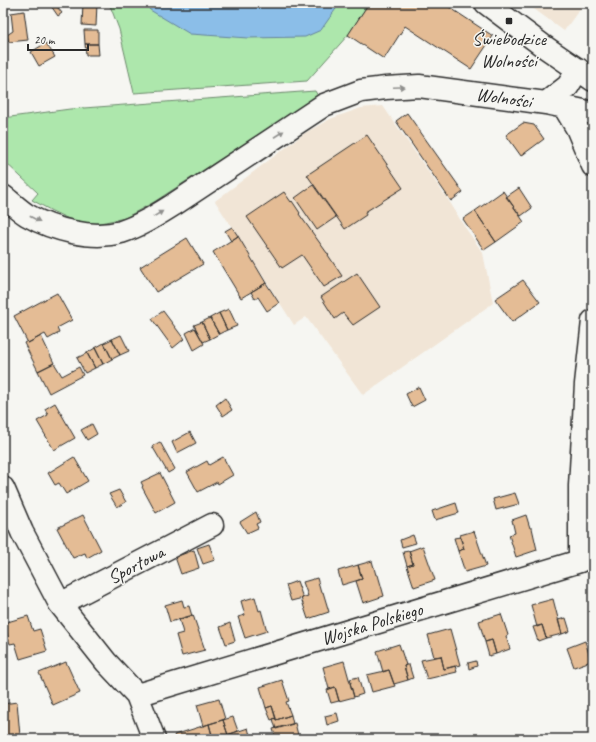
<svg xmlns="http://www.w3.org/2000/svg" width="596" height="742" font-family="Caveat,sans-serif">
  <rect width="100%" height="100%" fill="#f6f6f2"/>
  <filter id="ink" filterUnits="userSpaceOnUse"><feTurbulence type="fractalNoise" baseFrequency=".025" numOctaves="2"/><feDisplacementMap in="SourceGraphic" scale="8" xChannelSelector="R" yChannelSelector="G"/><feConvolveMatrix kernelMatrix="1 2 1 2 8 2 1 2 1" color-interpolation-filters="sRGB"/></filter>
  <g filter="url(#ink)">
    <path fill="#f1e5d6" d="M526,3H584L564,31Z
      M383,106L451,204L462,223L483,253L493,303L363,395L306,317L294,325L215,201L305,133L330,119L361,108Z"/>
    <path fill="#ade7ac" stroke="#6c896c" d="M109,3H369L348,35L307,81L134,93L119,29Z
      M315,91L318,96L154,202L125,218L100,223L86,224L73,221L52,211L32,200L38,193L3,160V118L70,109Z"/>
    <path fill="#8bbee8" stroke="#65839c" d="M146,3H340L321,30L305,37L248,38L190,34L150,10Z"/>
    <path fill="#e4bc95" stroke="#2b2b2b" d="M49,3H54L62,13L58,16Z
      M83,3H97L96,26L82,25Z
      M369,3H443L493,36L471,69L405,26L384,59L348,35Z
      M24,11L28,40L9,42L7,35L13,31L11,13Z
      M84,30H98V44H85Z
      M46,43L55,57L39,66L31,52Z
      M85,44H98L99,55H86Z
      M407,113L463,192L451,201L396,121Z
      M523,123L534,125L544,139L521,156L506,135Z
      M367,135L403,188L365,212L366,215L345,229L307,175Z
      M313,185L336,217L317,230L295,198Z
      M519,188L532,208L521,216L506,197Z
      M503,191L524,222L496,242L475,211Z
      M284,192L291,202L292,201L300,213L299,214L327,253L329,254L328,255L342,276L324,287L302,255L282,268L247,217Z
      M475,211L496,242L484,250L463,219Z
      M232,227L238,236L231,241L225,231Z
      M238,236L266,283L241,298L213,252Z
      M187,238L203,264L156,292L140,267Z
      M357,273L380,307L353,325L343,313L335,319L321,297Z
      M523,280L540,302L512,322L495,299Z
      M266,283L279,303L267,311L258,297L255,299L251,292Z
      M57,293L72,320L57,328L59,333L48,339L45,334L28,343L14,316Z
      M229,309L237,326L227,330L219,313Z
      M163,311L184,339L173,348L152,319Z
      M219,313L227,330L219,334L210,318Z
      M210,318L219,334L210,339L202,322Z
      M202,322L210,339L203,342L194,325Z
      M195,328L204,344L194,350L186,333Z
      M121,335L129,351L120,355L112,339Z
      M41,336L54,363L38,371L24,343L27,341L28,343Z
      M112,339L120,355L112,359L104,343Z
      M104,343L112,359L103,364L95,348Z
      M95,348L103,364L95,368L87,353Z
      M87,353L95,368L85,373L77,358Z
      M54,363L62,376L79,367L83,375L49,393L38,371Z
      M419,387L425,400L412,407L406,394Z
      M225,398L232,410L223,416L216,405Z
      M55,403L75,438L54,450L37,421L48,415L45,409Z
      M92,424L97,434L87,440L81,430Z
      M190,432L196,443L177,453L172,442Z
      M160,442L175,469L168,473L152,446Z
      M74,457L88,481L66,494L59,483L55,485L48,473Z
      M223,457L233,475L218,484L217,482L198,492L187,472L207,461L209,465Z
      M160,473L175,502L156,513L142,487L143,486L141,482Z
      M119,490L126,502L117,507L109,494Z
      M515,493L519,504L496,510L493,499Z
      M456,503L459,513L435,520L432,511Z
      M256,512L260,522L256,524L258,528L247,533L240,522Z
      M83,515L101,550L87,558L85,553L73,558L57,528Z
      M526,515L530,528H532L537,550L516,557L509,535L515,533L512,520Z
      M474,531L486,566L465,572L458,551L464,549L460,535Z
      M413,535L416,543L402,547L400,540Z
      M460,537L464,549L458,551L454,538Z
      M209,544L215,560L203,564L197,548Z
      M423,546L435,580L414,587L407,566L413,564L409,551Z
      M194,550L199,568L181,574L175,557Z
      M409,551L413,564L407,566L403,552Z
      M372,561L376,575H378L384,596L363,603L356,581L362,579L358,565Z
      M358,565L362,579L342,585L338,571Z
      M317,578L321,592H323L329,612L308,619L301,598L308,596L303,582Z
      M297,581L303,598L291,601L286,585Z
      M255,597L259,611L261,610L267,631L245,638L238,617L245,615L241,601Z
      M553,599L562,634L546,638L542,625L537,627L531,605Z
      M182,600L184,607L189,606L192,616L170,622L165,605Z
      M501,614L508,635L506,636L510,649L496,654L492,640L485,642L479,621Z
      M193,615L205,650L182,656L176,635L183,633L179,619Z
      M28,616L33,631L40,629L47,651L20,659L15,643L10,644L4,623Z
      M566,618L570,631L562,634L558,620Z
      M230,623L235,641L226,644L220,627Z
      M542,625L546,638L538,641L533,627Z
      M450,629L460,665L444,669L441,656L434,657L428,635Z
      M492,640L496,654L489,656L485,642Z
      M585,641L591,661L574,667L567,648Z
      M399,644L406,665L404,666L408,680L394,684L389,670L383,672L377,651Z
      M441,656L444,669L455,666L457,672L427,679L421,660Z
      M344,661L354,697L339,701L335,687L329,689L323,667Z
      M476,661L477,666L469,669L468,663Z
      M66,662L80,693L53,705L39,673Z
      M406,665H409L413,678L408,680L404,666Z
      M389,670L394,684L395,686L372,692L367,675Z
      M358,677L363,694L354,697L350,683H351L350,679Z
      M282,680L289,701L286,702L291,715L276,720L272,706L266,708L260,687Z
      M335,687L339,701L331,703L327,690Z
      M219,699L225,719L203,726L197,705Z
      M17,702L20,736L3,737V704Z
      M272,706L276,718L271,720L266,708Z
      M337,713L339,721L327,725L325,716Z
      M291,715L293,724L276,729L273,719L276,718V720Z
      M233,717L238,731L228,735L223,720Z
      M223,720L228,735L213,739L209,724Z
      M295,723L299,739H276L273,729Z
      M209,724L213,739H176L174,735Z
      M248,728L251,739H215Z"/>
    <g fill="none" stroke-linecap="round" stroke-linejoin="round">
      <defs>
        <path id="minor" d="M486,3L542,45L593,80
          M546,103L568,86L578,69
          M565,108L577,128L593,166
          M3,196C11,202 19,210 27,215C53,230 92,240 121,232C140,226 157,215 173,205L324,105L361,91L386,88L419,86L546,103L593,113
          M3,488L22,532L60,604L106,662L137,695L154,739
          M580,558V486L586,384L593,321
          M60,604L212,525
          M137,695L580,561L593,536"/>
      </defs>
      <use href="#minor" stroke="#2b2b2b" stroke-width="25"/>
      <use href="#minor" stroke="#f6f6f2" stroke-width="22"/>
    </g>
    <defs><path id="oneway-solid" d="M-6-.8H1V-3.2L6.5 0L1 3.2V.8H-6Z"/></defs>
    <g fill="#90908e">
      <use href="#oneway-solid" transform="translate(399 87) rotate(-2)"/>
      <use href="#oneway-solid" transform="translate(279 134) rotate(-33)"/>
      <use href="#oneway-solid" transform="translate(158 214) rotate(-31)"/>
      <use href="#oneway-solid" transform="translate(35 219) rotate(28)"/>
    </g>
  </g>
  <rect fill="#2b2b2b" stroke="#f6f6f2" stroke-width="1.5" x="505" y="17" width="8" height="8" rx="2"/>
  <g text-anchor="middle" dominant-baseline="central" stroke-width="3" stroke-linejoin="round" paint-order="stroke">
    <g font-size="19" fill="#2b2b2b" stroke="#f6f6f2">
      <text x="509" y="39">Świebodzice<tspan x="509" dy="22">Wolności</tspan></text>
    </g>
    <g font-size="19" fill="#2b2b2b" stroke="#f6f6f2">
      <text transform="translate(504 98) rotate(8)">Wolności</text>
      <text transform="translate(136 565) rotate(-28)">Sportowa</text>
      <text transform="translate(372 624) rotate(-17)">Wojska Polskiego</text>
    </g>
  </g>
  <rect width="596" height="742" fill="none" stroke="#f6f6f2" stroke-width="16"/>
  <rect x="8" y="8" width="580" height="726" fill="none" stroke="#2b2b2b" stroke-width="1.5" filter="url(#ink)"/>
  <path d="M28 44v6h60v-6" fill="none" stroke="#2b2b2b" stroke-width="2"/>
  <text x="34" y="44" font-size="12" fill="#2b2b2b" stroke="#f6f6f2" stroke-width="3" paint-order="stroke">20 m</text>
</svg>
